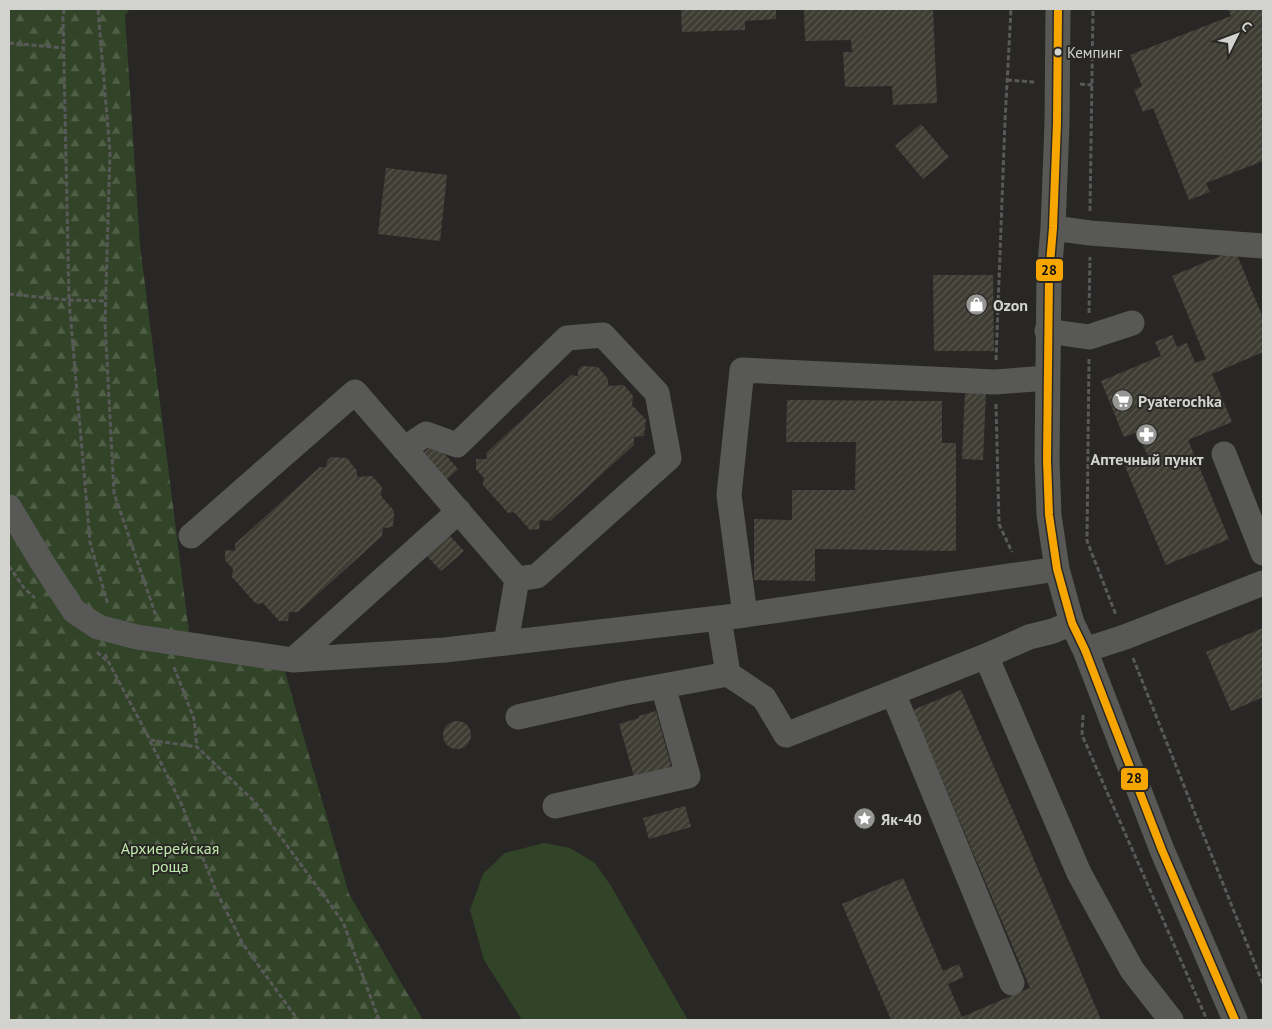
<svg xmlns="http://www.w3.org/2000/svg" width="1272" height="1029" font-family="'PT Sans',sans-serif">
  <defs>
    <pattern id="forest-firs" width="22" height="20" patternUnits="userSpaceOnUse" patternTransform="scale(1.25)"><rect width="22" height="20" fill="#324428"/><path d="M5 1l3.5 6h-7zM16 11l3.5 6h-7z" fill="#4f5e46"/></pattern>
    <pattern id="building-hatch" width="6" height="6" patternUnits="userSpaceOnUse" patternTransform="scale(1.25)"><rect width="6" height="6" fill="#3e3d34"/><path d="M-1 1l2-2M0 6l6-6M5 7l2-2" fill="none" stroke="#595850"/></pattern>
  </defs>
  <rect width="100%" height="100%" fill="#282725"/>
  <path fill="#324428" d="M544,843L570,848L595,863L611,886L688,1020H522L484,960L470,910L483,874L505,853Z"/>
  <path fill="url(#forest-firs)" d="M9,9H130L125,15L140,245L189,632L279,651L349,894L423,1020H9Z"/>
  <path fill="url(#building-hatch)" d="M681,9H776V19L745,21V30L682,32Z
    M804,9H933L937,103L893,105L892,86L845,87L843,52H852L851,40L805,41Z
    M1228,9H1263V161L1206,183L1210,192L1189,200L1153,108L1143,112L1134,90L1142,86L1130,55L1231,16Z
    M921,124L949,157L923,179L895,146Z
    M386,168L447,175L440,241L378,234Z
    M1235,250L1263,318V352L1212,374L1232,422L1188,440L1229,539L1166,565L1125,466L1148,457L1137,432L1124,437L1101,381L1161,356L1155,342L1172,335L1177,347L1187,343L1195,363L1206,359L1172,276Z
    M933,275H993L994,351H934Z
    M582,366L598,367L608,379V386L624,385L633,396L632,405L646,420L644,436L634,437V445L550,521L540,520L539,529L530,530L514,512L508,513L483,485L484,478L476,469V459H487L486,453L571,375L578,376V370Z
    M965,391L986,392L983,460L962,459Z
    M787,400L942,401V443H956V551L815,549V581L754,580V519L792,520V490H855L856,442H786Z
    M435,443L458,469L444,482L420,456Z
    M331,457L347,458L357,471V477L372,476L382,487L381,496L394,511L393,527L383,528L382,536L298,612H289L288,621H279L263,603L256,604L232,577L233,569L225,560V550L235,551V544L320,467H326L327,461Z
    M449,535L464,551L441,571L426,555Z
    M1263,628V697L1231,711L1206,652Z
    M961,690L1028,846L1101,1020H891L842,904L903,878L943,971L959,964L964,977L948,984L962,1017L1030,988L913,710Z
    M656,711L672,769L635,780L619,724L639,718V716Z
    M443 735a14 14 0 1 1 28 0a14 14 0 1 1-28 0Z
    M685,806L691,827L649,839L643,818Z"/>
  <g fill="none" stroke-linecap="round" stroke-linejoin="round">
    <path stroke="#585958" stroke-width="3" stroke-dasharray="5 2.5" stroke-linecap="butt" d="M64,9L63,17L69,300L90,542L108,605
      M98,10L110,152L105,323L114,493L156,616
      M9,43L64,48
      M1007,80L1034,82
      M1080,84L1092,85
      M1090,211L1093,9
      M9,294L69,300L106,301
      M1089,313L1090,257
      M1089,359L1087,541L1116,615
      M996,360L1005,121L1011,9
      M996,404L999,524L1012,552
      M9,566L24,588L35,598
      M97,652L107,661
      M105,654L108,661L150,740L197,747L255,802L343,922L379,1020
      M1133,658L1263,984
      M174,667L194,719L197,747
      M1083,715L1082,735L1207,1020
      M150,741L181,803L216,891L243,944L298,1020"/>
    <path stroke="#585857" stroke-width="25" d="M1058,9L1057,123L1053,228L1049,275L1047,460L1049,515L1057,569L1072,623L1085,650L1162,850L1235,1020
      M1053,228L1090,233L1263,246
      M1047,331L1089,337L1132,323
      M404,449L426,434L457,445L567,338L603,335L657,393L669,458L537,576L517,579
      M1224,454L1263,553
      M9,507L42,562L74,611L98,627L137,637L293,660L445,650L745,615L1057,569
      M191,536L355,392L517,579L506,643
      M745,615L729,495L742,370L995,382L1047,378
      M719,618L728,674
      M1085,650L1125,637L1263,583
      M986,656L1079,873L1132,970L1171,1020
      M293,660L459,511
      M893,693L1012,983
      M518,717L625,693L728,674L764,698L786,735L986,656L1029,637L1053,631L1072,623
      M555,806L688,776L663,686"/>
    <defs>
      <path id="bus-1" d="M1058,9L1057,123L1053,228L1049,275L1047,460L1049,515L1057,569L1072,623L1085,650L1162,850L1235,1020"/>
    </defs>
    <use href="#bus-1" stroke="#292824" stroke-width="11"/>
    <use href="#bus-1" stroke="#f7a600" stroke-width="8"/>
  </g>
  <defs>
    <symbol id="shop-disc" viewBox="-11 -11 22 22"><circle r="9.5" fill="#969694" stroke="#292824"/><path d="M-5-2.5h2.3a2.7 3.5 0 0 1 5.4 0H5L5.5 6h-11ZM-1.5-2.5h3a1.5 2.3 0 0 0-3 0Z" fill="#fff"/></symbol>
    <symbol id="supermarket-disc" viewBox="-11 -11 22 22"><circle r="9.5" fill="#969694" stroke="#292824"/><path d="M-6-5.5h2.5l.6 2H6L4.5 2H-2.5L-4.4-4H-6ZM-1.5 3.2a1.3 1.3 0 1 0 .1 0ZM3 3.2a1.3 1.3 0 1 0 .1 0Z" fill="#fff"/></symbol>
    <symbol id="pharmacy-disc" viewBox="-11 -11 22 22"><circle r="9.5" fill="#969694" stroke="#292824"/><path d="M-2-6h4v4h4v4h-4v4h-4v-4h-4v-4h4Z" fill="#fff"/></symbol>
    <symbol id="sight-disc" viewBox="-11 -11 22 22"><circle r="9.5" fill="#969694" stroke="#292824"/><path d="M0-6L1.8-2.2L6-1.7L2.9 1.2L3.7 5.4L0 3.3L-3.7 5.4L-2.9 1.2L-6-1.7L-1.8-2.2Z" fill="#fff"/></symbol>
  </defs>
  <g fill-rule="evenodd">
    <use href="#shop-disc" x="964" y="292" width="25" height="25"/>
    <use href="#supermarket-disc" x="1110" y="388" width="25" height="25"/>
    <use href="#pharmacy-disc" x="1134" y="422" width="25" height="25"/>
    <use href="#sight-disc" x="852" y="806" width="25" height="25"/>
  </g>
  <circle fill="#d2d2cf" stroke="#292824" stroke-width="2" cx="1058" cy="52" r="4.5"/>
  <g text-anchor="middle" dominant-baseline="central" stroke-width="4" stroke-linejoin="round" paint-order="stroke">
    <g font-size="15" fill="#d2d2cf" stroke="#292824" text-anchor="start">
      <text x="1067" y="52">Кемпинг</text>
    </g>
    <g font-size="16" font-weight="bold" fill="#d2d2cf" stroke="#292824" text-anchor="start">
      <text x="993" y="305">Ozon</text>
      <text x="1138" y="401">Pyaterochka</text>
      <text x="1147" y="459" text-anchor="middle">Аптечный пункт</text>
      <text x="881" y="819">Як-40</text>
    </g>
    <g font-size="16" fill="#bfe8ac" stroke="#292824">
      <text x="170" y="848">Архиерейская<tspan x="170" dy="18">роща</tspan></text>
    </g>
  </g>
  <g stroke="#292824" stroke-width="2">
    <rect x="1035" y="258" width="29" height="24" rx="5" fill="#f7a600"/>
    <rect x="1120" y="767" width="29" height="24" rx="5" fill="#f7a600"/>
  </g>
  <g font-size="14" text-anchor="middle" font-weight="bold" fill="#111">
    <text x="1049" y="275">28</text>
    <text x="1134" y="783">28</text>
  </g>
  <rect width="1272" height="1029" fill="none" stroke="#d2d2cf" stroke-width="20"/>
  <g transform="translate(1237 35) rotate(48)" stroke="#292824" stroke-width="4" paint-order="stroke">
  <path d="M0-4L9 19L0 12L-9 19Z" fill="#d2d2cf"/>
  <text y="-8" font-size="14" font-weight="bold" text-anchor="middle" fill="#d2d2cf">С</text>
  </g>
</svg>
